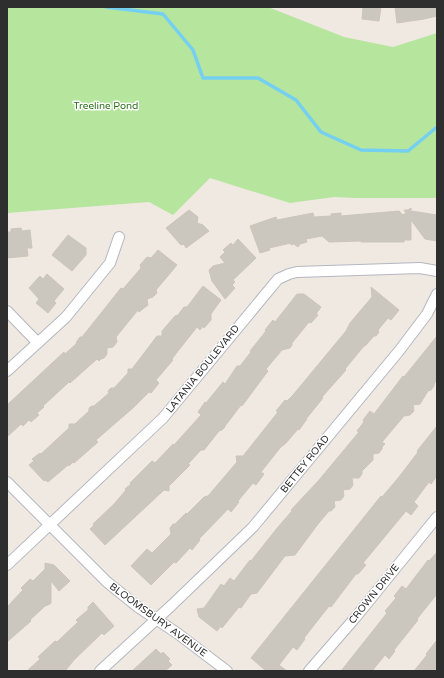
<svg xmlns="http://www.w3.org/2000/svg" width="444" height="678" font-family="'Varela Round',sans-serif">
  <rect width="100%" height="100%" fill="#efe9e1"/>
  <path fill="#b6e59e" d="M7,7H268L344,37L393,47L437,33V198H356L334,197L290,203L210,178L173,215L149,202L7,213Z"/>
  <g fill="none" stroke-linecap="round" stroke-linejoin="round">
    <path stroke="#75cff0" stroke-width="3.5" d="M106,7L163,14L193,50L203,78H258L296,100L321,132L361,150L408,151L437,127"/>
  </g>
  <path fill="#cbc7bf" stroke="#cbc5ba" d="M363,7H381L379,21L362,19Z
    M395,7H437V16L424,19L397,23Z
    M411,208V211L437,215V241L425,239L411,220V240H404V242H361V241L329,242L322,236L306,239L307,242L300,244L298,247L294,244L291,245V243L269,248L270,250L260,253L250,226L276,217L277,220L313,213L314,217L331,216V214L341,213V216L399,211L403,215L406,213L404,210H408Z
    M189,210L198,217L197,223L203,225L209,231L186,248L184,244L181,245L166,228Z
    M21,228L22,231L30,230L32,248H27L28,256L7,258V232H11V229Z
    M68,235L86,248V255L72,271L52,255Z
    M238,239L256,258L233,280L235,282L232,285L235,288L225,299L212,281L209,270L213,266L225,263L220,257L225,252L223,250L231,243L233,245Z
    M158,250L177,265L156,290L157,293L153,297L147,299L148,305L139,312L138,310L116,337L117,342L113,347L107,348V354L104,358L101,359L99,361L97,359L70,383L69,382L43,406L44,407L37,413L39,415L31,422L29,420L23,426L21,424L7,437V405L64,352L65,354L76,344L77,341L80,337H82L121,288L123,289L141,268L140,265L147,257L151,258Z
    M47,274L64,289L54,301L56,303L48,313L36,303L39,299L29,288L40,276L43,279Z
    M203,286L221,300L211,314V320L204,328L203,326L200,330L197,327L178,351L172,359L173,360L156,380L159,383L151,393L149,392L134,407L96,440L98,442L74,463L73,462L69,466L68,465L48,482L45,480L44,481L29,465L34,461L32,459L40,453L41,454L69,428V424H75L89,411V408L92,406H94L109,393L108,391L111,388H114L128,373V369H132L157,336H162V331L175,316L178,315L184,307H187Z
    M371,287L399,310L391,320L388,318L378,330L379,332L376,336H374L365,346H364L345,369L346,370L322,397L323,398L306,419H307L299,430L298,429L286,443L280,448L261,472L264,474L256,485L253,483L238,501L239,502L231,512L228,509L199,539L200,540L192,550L190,548L176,563L174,562L151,585L131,566L147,549L152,553L171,534L170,528L173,524H175L186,513L187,514L204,497L208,496L237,462L236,456H243L278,412L276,411L285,400L287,401L293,395L346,331L350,323L372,297Z
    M297,294H304L321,307L316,314L318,315L311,323L309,322L292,343V345L290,348L282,350L266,369L268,371L242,406L241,405L225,426V427L222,430L219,431L204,450H201L188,464L190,465L169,486V491L164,490L105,545L90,529L94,525L93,524L114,504L126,490L125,489L131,484L130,483L152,461L155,463L173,444L174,445L201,415L198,412L205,402L206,403L223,382L225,384L237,366H240L251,352L250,351L266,331L265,330L273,320L275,322Z
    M437,336V380L434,384V386L431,390L428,391L420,404L413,405L414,411L410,415L404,416L382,442L385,444L382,447V449L379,453L373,454V460L362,471V474L359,478H352L353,485L350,489L343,490L344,496L341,500L334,501L335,507L331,511H329L318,524L295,555L285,556L257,593L251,594L241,608L239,607L222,628L221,626L217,631L199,617L197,609L204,608L221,584L224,586L230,578L234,581L250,560L251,561L278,527L292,511L291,510L319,480L359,432L357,431L364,422L363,420L370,411L374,414L403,376L404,377Z
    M437,426V476L431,484L429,482L414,502L418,506L411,515L406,511L363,563L366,565L358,574H356L331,607L329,606L304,638L305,639L297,650L293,647L279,665L287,671H266L251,658L381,496L382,497L399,477L418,452L417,451Z
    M437,552V594L417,619L418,620L394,650L395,651L389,659L385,655L372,671H341L387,613L385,611L396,598L394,596L402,586L406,589L428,560L429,561Z
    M45,563L54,565L70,581L59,591L51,581V603L48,605L45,606L30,620L31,621L7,642V607L23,590L21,588L30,579L33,581L45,569Z
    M93,602L114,626L104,635L102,633L74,660L65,671H27L40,659L38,657L55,641L57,642L78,622L76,620L88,610V607Z
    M437,640V671H414L427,655L426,654Z
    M156,649L161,654L163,652L170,659L168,661L172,665L165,671H132Z"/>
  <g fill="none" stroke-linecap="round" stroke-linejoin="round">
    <defs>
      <path id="minor" d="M7,311L38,343
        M7,371L66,317L110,263L119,237
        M7,482L107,582L138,607L177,633L227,671
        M7,565L163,418L278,279L289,274L297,272L420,268L437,271
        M100,671L172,605L253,527L399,351L427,314L437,294
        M309,671L355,618L437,517"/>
    </defs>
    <use href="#minor" stroke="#b4b7c1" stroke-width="12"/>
    <use href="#minor" stroke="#fff" stroke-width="10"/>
  </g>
  <g text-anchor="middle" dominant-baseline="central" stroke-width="3" stroke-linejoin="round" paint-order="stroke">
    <g font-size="10" fill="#2c6e1b" stroke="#fff">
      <text x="106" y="106">Treeline Pond</text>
    </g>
    <g font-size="10" fill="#2e2e2e" stroke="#fff">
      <text transform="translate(203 369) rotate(-51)">LATANIA BOULEVARD</text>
      <text transform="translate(305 464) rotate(-51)">BETTEY ROAD</text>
      <text transform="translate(374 594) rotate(-51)">CROWN DRIVE</text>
      <text transform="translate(158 620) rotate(36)">BLOOMSBURY AVENUE</text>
    </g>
  </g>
  <rect width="444" height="678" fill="none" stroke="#2e2e2e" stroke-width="16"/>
</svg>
